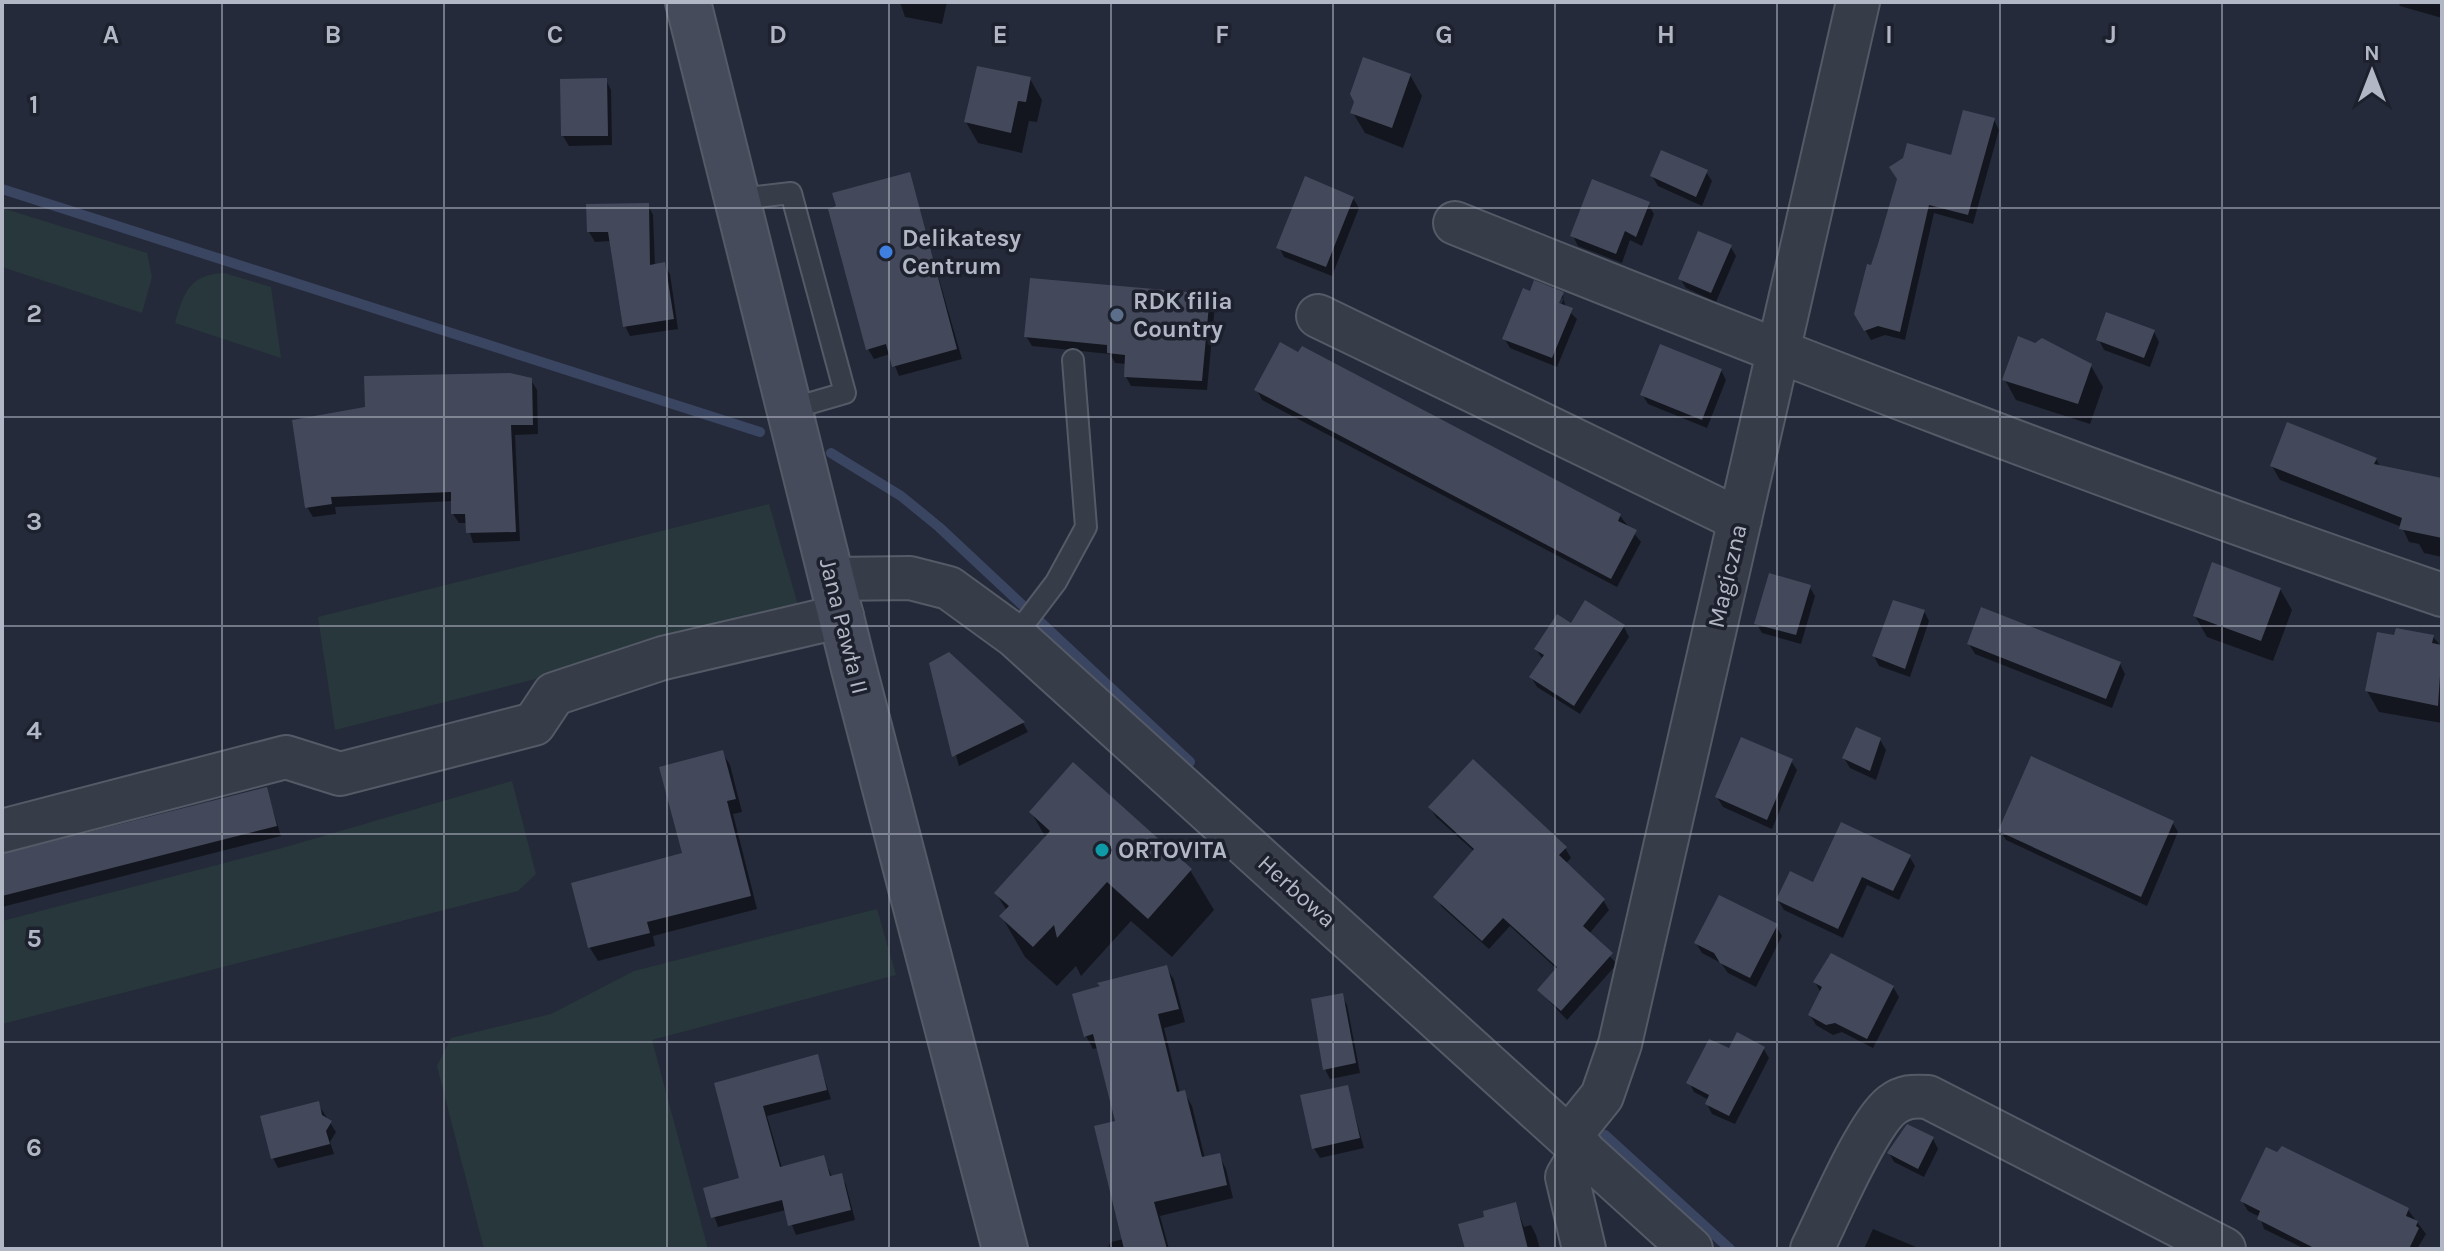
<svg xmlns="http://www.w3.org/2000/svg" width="2444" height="1251" font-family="Karla,sans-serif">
  <rect width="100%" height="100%" fill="#242a39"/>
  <path fill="#27373b" d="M2,208L147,253L152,277L142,313L2,267Z
    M224,273L271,287L281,358L175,323C184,293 188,275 224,273Z
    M769,504L800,612L335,730L318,617Z
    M512,781L536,874L518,891L2,1024V921L282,848Z
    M877,909L896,975L652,1040L708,1249H484L437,1066L451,1038L551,1014L634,971Z"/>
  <path fill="#0007" fill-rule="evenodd" d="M900,2H947L942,24L905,17Z
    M2398,2H2442V18L2400,6Z
    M1410,75L1422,96L1403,148L1365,133L1353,113Z
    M1030,79L1042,100L1037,122L1029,121L1022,153L978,143L966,122Z
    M606,80L611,90L612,145L569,146L563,136Z
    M1994,120L1999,130L1973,224L1934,213L1905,340L1885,335L1871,340L1856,314L1872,268L1952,158Z
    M1706,172L1712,181L1702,206L1658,186L1652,176Z
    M909,175L962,359L899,376L890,354L874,359L868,349Z
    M1353,198L1359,208L1332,276L1284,257L1279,247Z
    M1648,204L1654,214L1642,246L1630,240L1622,263L1578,246L1573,236Z
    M648,205L653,215L655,266L664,264L670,274L678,329L630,336L625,326L611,241L595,242L589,232Z
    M1730,246L1736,256L1716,302L1686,288L1680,278Z
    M1531,293L1562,294L1566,308L1577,319L1557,367L1510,348L1504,338ZM1559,298H1564L1558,313Z
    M1209,296L1215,305L1207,390L1131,386L1126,377V364L1115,363L1110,354L1032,346L1026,336Z
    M2154,332L2159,342L2150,367L2104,350L2099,340Z
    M2035,345L2091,366L2103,387L2090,424L2016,400L2005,380Z
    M1721,370L1726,380L1707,428L1648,404L1642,394Z
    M531,380L537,390L538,434L515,435L520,541L473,543L467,523H459L453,514V501L335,507L336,514L313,517L307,507Z
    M1257,390L1620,516L1641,542L1617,587L1262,400Z
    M2376,459L2381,468L2442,481V557L2424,553L2419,544L2409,542L2402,527L2280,480L2272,466Z
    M1809,586L1815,596L1801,644L1762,633L1756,623Z
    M2280,589L2292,610L2273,661L2207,637L2195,616Z
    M1924,611L1929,621L1910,677L1879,666L1874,656Z
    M1571,626L1624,627L1629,637L1580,714L1537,687L1531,677L1543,660L1536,649Z
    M2433,637L2442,647V723L2379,712L2367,691Z
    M1969,644L2120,664L2125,674L2112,708L1975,654Z
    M949,655L1023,723L1028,732L959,766L931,664Z
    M1880,740L1886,750L1876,780L1850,768L1844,758Z
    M722,752L730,765L742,812L733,814L757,909L653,936L655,946L598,961L590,948L573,884L684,854Z
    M1791,761L1797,770L1772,829L1723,807L1717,797Z
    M266,789L281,836L2,907V856Z
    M1430,807L1565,848L1571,858L1565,864L1603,900L1609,910L1589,934L1617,964L1567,1020L1539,990L1558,970L1510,926L1489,949L1442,907L1436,897L1475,852L1436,817Z
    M1031,812L1190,870L1214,910L1172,957L1131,921L1081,976L1076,966L1057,986L1025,957L1002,917L1007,911L996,893L1046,838Z
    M2172,822L2178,832L2147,906L2006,840L2000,831Z
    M1909,856L1915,866L1899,900L1867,885L1843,938L1784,910L1778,900L1813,884Z
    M1776,926L1782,936L1756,987L1728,973L1721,963L1702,953L1696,943Z
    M1166,967L1174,980L1185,1022L1164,1028L1180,1093L1184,1092L1192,1106L1205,1159L1219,1155L1226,1169L1233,1198L1160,1216L1169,1249H1107L1111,1242L1124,1239L1117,1123L1098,1048L1093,1049L1086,1036Z
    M1815,982L1893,987L1899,997L1873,1048L1842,1032L1833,1035L1816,1025L1810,1015L1821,993Z
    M1342,996L1347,1005L1360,1073L1330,1079L1325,1069Z
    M1763,1048L1769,1058L1735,1124L1712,1114L1707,1104L1709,1100L1694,1092L1689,1082L1730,1051Z
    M817,1056L831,1099L767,1116L782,1168L823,1157L832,1177L841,1175L846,1185L855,1220L796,1235L786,1210L718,1227L705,1189L741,1179L716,1084Z
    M1347,1087L1364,1148L1320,1158L1314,1148Z
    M318,1104L336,1132L330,1142L334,1154L278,1168L273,1158Z
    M1933,1139L1938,1149L1924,1177L1894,1162L1889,1153Z
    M2242,1201L2408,1210L2426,1234L2417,1249H2305L2264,1229L2260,1217L2248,1211Z
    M1515,1204L1524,1227L1531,1225L1536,1235L1540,1249H1467L1487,1218Z
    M1873,1229L1916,1247L1917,1249H1864Z"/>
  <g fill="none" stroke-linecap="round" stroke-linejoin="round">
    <path stroke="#3a4561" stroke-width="10" d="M2,189L760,432
      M831,453L901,496L939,527L1190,762
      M1605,1135L1730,1249"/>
  </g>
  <path fill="#43495a" d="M1363,57L1411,74L1392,128L1350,113L1354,102L1350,94Z
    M977,66L1031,77L1026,102L1018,101L1011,133L964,122Z
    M607,78L608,136H561L560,79Z
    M1963,110L1995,118L1968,215L1929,205L1900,332L1878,326L1864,331L1854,314L1867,264L1871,265L1878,244L1897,179L1889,167L1903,158L1907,143L1951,155Z
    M1661,150L1708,170L1696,197L1650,176Z
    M910,172L957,349L892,367L886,344L866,350L828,209L836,206L832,193Z
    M1305,176L1354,197L1326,267L1276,248Z
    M1592,179L1650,202L1636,237L1625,231L1616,254L1570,236Z
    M649,203L650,265L665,262L674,319L623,327L608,232H587L586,204Z
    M1698,231L1732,245L1711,293L1678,279Z
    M1030,278L1210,294L1202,381L1124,377L1125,355L1107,353V345L1024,337Z
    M1534,280L1564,292L1559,303L1573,308L1552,358L1502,339L1523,288L1530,291Z
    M2106,312L2155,330L2144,358L2096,340Z
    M2018,336L2035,343L2042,338L2092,364L2078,404L2002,380Z
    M1280,342L1298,352L1302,346L1621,514L1618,521L1637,530L1611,579L1254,390Z
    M1660,344L1722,369L1702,420L1640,395Z
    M510,373L532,378L533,425H511L516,532L466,533L465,514H451V492L331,497L332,504L305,508L292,420L365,407L364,376Z
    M2287,422L2377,458L2374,464L2442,478V538L2399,529L2402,518L2270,466Z
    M2212,562L2281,588L2261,641L2193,616Z
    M1769,573L1811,585L1796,635L1754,624Z
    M1585,600L1625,625L1574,706L1529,677L1544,655L1534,649L1557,614L1571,623Z
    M1893,600L1925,610L1905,669L1872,656Z
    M1981,607L2121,662L2106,699L1967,644Z
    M2396,628L2434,635L2432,643L2442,645L2438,706L2365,691L2377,632L2394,635Z
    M949,652L1025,722L952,757L929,663Z
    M1856,727L1881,738L1870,771L1842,758Z
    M1741,737L1793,759L1767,820L1715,797Z
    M723,750L736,799L727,801L751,896L647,922L650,933L588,948L571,883L682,853L659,767Z
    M2031,756L2174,821L2141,897L1998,831Z
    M1473,759L1567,847L1559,855L1605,899L1583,926L1613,953L1561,1011L1537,990L1557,967L1503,918L1482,941L1433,897L1474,849L1428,807Z
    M1073,762L1192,869L1148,919L1107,882L1057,938L1054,925L1033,947L999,916L1009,906L994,893L1050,831L1029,812Z
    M267,787L277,826L2,896V854Z
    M1841,822L1911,855L1893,891L1862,877L1838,929L1776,900L1790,871L1813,882Z
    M1719,895L1778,924L1750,978L1720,963L1714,953L1694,943Z
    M1831,953L1894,986L1867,1039L1835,1023L1826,1025L1808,1015L1822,987L1813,982Z
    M1167,965L1179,1009L1158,1014L1177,1092L1185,1090L1202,1157L1220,1153L1227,1185L1154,1202L1167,1249H1124L1094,1126L1115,1121L1093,1034L1084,1037L1072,994L1100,986L1097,983Z
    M1343,993L1356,1063L1323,1070L1311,999Z
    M1737,1032L1765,1047L1729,1116L1705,1104L1709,1095L1686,1083L1709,1039L1729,1048Z
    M818,1054L827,1090L763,1106L780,1167L824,1155L830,1176L842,1173L851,1210L788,1226L782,1200L711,1218L703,1188L739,1178L714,1083Z
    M1348,1085L1360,1138L1312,1149L1300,1095Z
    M319,1101L322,1115L332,1121L326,1131L330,1144L271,1159L260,1116Z
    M1907,1124L1934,1137L1918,1169L1887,1153Z
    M2282,1146L2409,1208L2406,1216L2418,1221L2416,1226L2419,1228L2409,1249H2316L2257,1219L2260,1211L2240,1201L2266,1147L2277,1152Z
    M1516,1202L1528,1249H1465L1458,1224L1484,1217L1483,1211Z"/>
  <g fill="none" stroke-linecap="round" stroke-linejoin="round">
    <defs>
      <path id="lane" d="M739,199L791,193L845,393L790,409
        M1015,636L1056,582L1086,527L1073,360"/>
      <path id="street" d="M1455,223C1781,354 2109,481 2442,595
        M1318,316L1740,520
        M833,579L910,578L949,588L1015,636L1691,1249
        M2,831L286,757L340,774L534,724L554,694L663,658L842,616
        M1569,1137L1602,1096L1620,1044L1858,2
        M1583,1150L1567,1177L1584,1249
        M1812,1249C1828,1217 1867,1124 1892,1105C1904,1096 1913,1096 1928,1097L2224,1249"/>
      <path id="secondary" d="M688,2L854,669L1005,1249"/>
    </defs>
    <use href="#lane" stroke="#555a67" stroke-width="24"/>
    <use href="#street" stroke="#555a67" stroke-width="46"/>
    <use href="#secondary" stroke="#555a67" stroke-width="48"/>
    <use href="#lane" stroke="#373c49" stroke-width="20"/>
    <use href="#street" stroke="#373c49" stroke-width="42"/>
    <use href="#secondary" stroke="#464b5c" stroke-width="44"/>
  </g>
  <path fill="none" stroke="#b2b7c5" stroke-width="2" stroke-opacity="0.55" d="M222,2V1249M444,2V1249M667,2V1249M889,2V1249M1111,2V1249M1333,2V1249M1555,2V1249M1777,2V1249M2000,2V1249M2222,2V1249M2,208H2442M2,417H2442M2,626H2442M2,834H2442M2,1042H2442"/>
  <circle fill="#3f7fe0" stroke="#1d212e" stroke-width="3" cx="886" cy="252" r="8"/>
  <circle fill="#5c6f8a" stroke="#1d212e" stroke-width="3" cx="1117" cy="315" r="8"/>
  <circle fill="#0f9aa8" stroke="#1d212e" stroke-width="3" cx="1102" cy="850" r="8"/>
  <g text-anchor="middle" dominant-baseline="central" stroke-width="7" stroke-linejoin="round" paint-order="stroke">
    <g font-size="24" font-weight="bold" fill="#b2b7c5" stroke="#1d212e" text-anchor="start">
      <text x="902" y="238">Delikatesy<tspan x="902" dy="28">Centrum</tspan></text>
      <text x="1133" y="301">RDK filia<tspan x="1133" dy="28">Country</tspan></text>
      <text x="1118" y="850">ORTOVITA</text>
    </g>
    <g font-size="24" fill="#b2b7c5" stroke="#1d212e">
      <text transform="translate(1727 576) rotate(-77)">Magiczna</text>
      <text transform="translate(844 626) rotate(76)">Jana Pawła II</text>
      <text transform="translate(1297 891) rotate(42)">Herbowa</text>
    </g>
  </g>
  <g font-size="26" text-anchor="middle" font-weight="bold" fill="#b2b7c5" stroke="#1d212e" stroke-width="7" stroke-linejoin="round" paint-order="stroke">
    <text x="111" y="43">A</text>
    <text x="333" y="43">B</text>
    <text x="555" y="43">C</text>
    <text x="778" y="43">D</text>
    <text x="1000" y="43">E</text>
    <text x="1222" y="43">F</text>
    <text x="1444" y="43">G</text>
    <text x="1666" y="43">H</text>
    <text x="1889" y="43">I</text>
    <text x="2111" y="43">J</text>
    <text x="34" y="113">1</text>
    <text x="34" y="322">2</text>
    <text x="34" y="530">3</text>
    <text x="34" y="739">4</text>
    <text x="34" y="947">5</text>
    <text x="34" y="1156">6</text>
  </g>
  <rect width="2444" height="1251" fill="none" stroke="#b2b7c5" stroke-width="8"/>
  <g transform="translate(2372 72)" stroke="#1d212e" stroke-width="6" paint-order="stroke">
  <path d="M0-6L14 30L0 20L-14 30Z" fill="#b2b7c5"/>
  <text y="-12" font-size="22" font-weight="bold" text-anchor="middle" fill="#b2b7c5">N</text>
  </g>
</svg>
